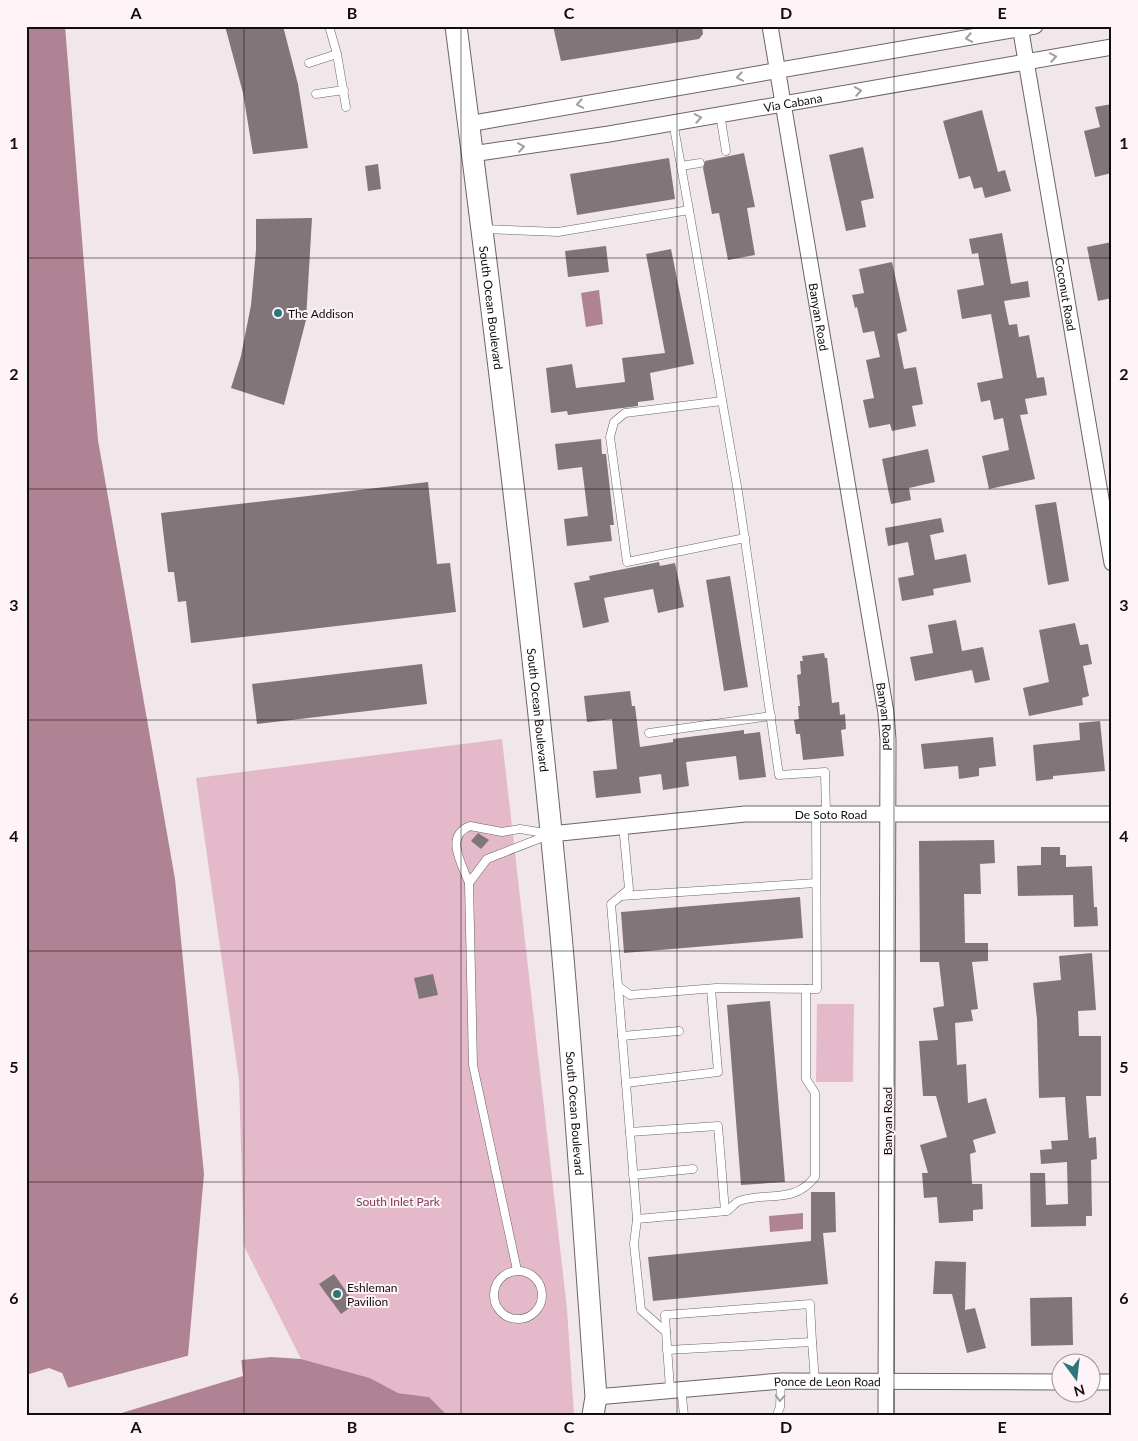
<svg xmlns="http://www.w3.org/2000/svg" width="1138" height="1441" viewBox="0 0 1138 1441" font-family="Lato,sans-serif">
  <rect width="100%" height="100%" fill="#f1e6ea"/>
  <g fill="#e4baca">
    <polygon points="502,739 567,1309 574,1415 447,1415 429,1397 398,1393 370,1378 301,1359 244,1246 239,1080 196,778"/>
    <polygon points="817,1004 854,1004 853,1082 816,1082"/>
  </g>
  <g fill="#af8393">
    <polygon points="26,26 65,26 98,440 175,879 204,1174 188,1356 68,1388 62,1373 26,1383"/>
    <polygon points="599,290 603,324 586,327 581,293"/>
    <polygon points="803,1213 803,1229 770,1232 769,1216"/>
    <polygon points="271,1357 301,1359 370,1378 398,1393 429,1397 447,1415 67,1415 215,1373 242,1360"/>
  </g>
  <g fill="#f1e6ea">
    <polygon points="191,1355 189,1358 68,1391 60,1376 26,1385 26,1375 49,1368 62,1373 68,1388"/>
    <polygon points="241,1357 243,1376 115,1415 64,1415 66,1412 214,1370"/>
  </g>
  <g fill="#807679">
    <polygon points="225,26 283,26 298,84 308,148 253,154 243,93"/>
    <polygon points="553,26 702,26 703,34 699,39 561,61"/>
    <polygon points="1112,104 1112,173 1095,177 1084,131 1100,127 1095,107"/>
    <polygon points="982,110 998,172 1005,170 1011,191 985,198 982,187 974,189 970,176 959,179 943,121"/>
    <polygon points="863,147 874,198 861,201 866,227 846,231 829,155"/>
    <polygon points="744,153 755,207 747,208 755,255 728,260 719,213 712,214 703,168 705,161"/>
    <polygon points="669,158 675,199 577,215 570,174"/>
    <polygon points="378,164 381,189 368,191 365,166"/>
    <polygon points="312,218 306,320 284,405 231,388 241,356 251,305 256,250 256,219"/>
    <polygon points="1002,233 1011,284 1028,281 1030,297 1004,301 1009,325 1017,324 1019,337 1029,335 1037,378 1044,377 1047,395 1025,399 1028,414 1020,415 1035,479 989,489 982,456 1009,450 1003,418 994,420 990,400 981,402 977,383 1003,378 991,314 962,319 957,290 984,285 978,253 972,254 969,239"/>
    <polygon points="1112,242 1112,298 1098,301 1087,247"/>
    <polygon points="606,246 609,272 568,277 565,251"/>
    <polygon points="671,249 694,364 650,373 654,400 638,402 638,406 568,415 567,411 551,413 546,368 572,364 576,388 625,382 622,358 665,353 646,254"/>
    <polygon points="892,262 907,331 897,334 904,369 916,367 923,404 912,406 916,426 892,431 890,424 869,428 863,400 874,398 866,360 880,357 874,331 863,333 857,307 855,308 852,295 864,293 859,269"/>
    <polygon points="601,439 602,454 606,454 614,525 610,525 612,541 567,546 564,519 588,516 582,467 558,470 555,444"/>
    <polygon points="928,449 935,482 909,488 911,500 891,504 882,459"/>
    <polygon points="428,482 437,564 450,563 456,612 191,643 186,601 178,602 174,572 168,572 161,513"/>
    <polygon points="1056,502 1069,581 1048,585 1035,505"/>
    <polygon points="941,518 944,532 930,535 935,560 966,554 971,582 933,589 934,595 902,601 898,578 914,575 908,542 888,546 885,528"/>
    <polygon points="659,562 660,566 675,563 684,607 658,613 653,589 604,598 609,622 583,628 574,583 590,580 589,576"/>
    <polygon points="730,576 748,687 724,691 706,580"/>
    <polygon points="956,620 962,651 983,647 990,680 975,683 972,670 915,681 910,657 933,653 928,625"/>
    <polygon points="1075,623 1080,645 1088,644 1092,664 1083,666 1089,696 1082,698 1083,705 1029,716 1023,688 1049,682 1039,630"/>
    <polygon points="824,653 825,658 827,658 832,703 839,702 840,715 845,714 846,729 841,730 844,756 803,760 800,734 796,734 794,720 799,719 798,706 800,706 797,675 801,674 800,661 803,661 802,656"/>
    <polygon points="422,664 427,704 257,724 252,684"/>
    <polygon points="630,691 632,706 635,706 640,747 673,742 673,739 744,730 744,734 760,732 766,777 739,780 736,756 686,762 689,786 663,790 661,774 639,777 641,793 596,798 593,771 617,769 612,719 587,722 584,696"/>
    <polygon points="1100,721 1105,771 1053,776 1053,779 1036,781 1033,745 1080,740 1079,723"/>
    <polygon points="993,737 996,766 979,768 979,776 959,779 958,766 924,769 921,744"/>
    <polygon points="478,833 489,840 481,849 471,841"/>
    <polygon points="994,840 995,863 980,864 981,894 964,894 965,943 988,943 988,961 972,962 978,1009 971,1010 973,1021 955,1023 957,1065 966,1064 968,1103 986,1098 996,1133 973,1140 976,1152 970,1154 972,1184 982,1184 983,1209 973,1210 973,1221 939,1223 937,1197 924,1198 922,1173 928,1173 920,1145 947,1137 936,1096 923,1096 919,1041 938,1040 933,1008 944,1006 939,962 920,962 919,841"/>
    <polygon points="1041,847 1060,847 1060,855 1066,855 1066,867 1092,866 1094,907 1097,907 1098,926 1074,927 1073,895 1018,896 1017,866 1041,865"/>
    <polygon points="800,897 803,938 624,953 621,912"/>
    <polygon points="1092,953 1096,1010 1078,1011 1079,1036 1101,1036 1101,1096 1086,1096 1089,1138 1096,1137 1097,1159 1091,1160 1092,1216 1086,1216 1086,1226 1031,1227 1030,1173 1045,1173 1046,1205 1068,1204 1067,1162 1041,1164 1040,1150 1052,1149 1051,1141 1068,1140 1065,1097 1039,1098 1037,1019 1033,983 1061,980 1059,956"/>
    <polygon points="433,974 438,995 419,999 414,978"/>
    <polygon points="770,1001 785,1182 741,1185 727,1005"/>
    <polygon points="811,1192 835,1192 836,1232 823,1233 828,1284 653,1301 648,1257 811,1241"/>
    <polygon points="935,1261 966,1262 965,1310 975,1308 986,1348 967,1353 952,1294 933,1294"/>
    <polygon points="334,1274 355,1304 341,1314 319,1284"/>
    <polygon points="1072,1297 1073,1345 1031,1346 1030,1298"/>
  </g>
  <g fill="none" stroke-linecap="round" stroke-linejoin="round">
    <defs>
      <g id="lane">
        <polyline points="329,26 337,54 346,107"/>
        <polyline points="309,63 337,54"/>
        <polyline points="316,94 344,90"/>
        <polyline points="720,114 726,151"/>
        <polyline points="673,122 681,166 700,163"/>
        <polyline points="689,210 738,492 779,775 825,772 826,813"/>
        <polyline points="483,229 558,232 689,210 681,166"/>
        <polyline points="722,401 625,413 614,422 610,437 627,562 745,538"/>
        <polyline points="649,733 771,716"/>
        <polyline points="623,825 629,889 611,904 618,986 630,995 716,988 817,989 816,813"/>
        <path d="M470,826L502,832L520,829L551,834L487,859L469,883C462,864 444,836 470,826Z"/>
        <polyline points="469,883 473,1065 517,1270"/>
        <polyline points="621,896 816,883"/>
        <path d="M618,986L637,1219L727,1211C731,1208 735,1203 739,1201C767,1191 793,1205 815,1177V1093L806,1079V989"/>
        <polyline points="622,1036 679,1031"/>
        <polyline points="626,1083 718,1072 711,989"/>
        <polyline points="630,1132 718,1126 725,1211"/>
        <polyline points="633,1175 693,1169"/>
        <polyline points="637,1219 634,1244 641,1310 666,1332 670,1389"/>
        <circle cx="518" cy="1295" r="24"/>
        <polyline points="666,1332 665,1315 810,1304 812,1342 667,1350"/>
        <polyline points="812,1342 815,1381"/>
        <polyline points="681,1388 684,1415"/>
        <polyline points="777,1415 780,1407 781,1381"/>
      </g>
      <g id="street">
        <path id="s1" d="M770,26L886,713L888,740L886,1415"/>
        <path id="s2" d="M1020,26L1112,563"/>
        <polyline points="468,124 1035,26"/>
        <path id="s3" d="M472,154L609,134L1112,47"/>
        <path id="s4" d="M551,834L745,814H1112"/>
        <polyline points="1090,1382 1112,1382"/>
        <path id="s5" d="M596,1397L781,1381L1060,1382"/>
      </g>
      <g id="secondary">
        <path id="s6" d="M456,26C494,321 531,617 559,913C574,1074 584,1236 596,1397L593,1415"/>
      </g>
    </defs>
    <use href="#lane" stroke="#6d6467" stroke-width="9"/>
    <use href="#street" stroke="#6d6467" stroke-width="17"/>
    <use href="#secondary" stroke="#6d6467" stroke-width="23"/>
    <use href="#lane" stroke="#fff" stroke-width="8"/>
    <use href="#street" stroke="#fff" stroke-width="15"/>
    <use href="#secondary" stroke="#fff" stroke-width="21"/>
  </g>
  <defs><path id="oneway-chevron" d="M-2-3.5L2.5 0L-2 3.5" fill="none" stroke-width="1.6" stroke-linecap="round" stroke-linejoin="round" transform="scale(1.25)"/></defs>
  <g stroke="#a09e9f">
    <use href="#oneway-chevron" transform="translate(969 38) rotate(170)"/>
    <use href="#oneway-chevron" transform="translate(1053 57) rotate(-10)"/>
    <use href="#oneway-chevron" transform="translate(740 77) rotate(170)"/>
    <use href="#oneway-chevron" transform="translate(858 91) rotate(-10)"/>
    <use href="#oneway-chevron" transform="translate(580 104) rotate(170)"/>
    <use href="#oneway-chevron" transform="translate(698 118) rotate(-10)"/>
    <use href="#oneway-chevron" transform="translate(521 147) rotate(-8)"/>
    <use href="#oneway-chevron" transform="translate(780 1398) rotate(94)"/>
  </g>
  <path fill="none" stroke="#110d0f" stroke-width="1" stroke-opacity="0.55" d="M244,26V1415M461,26V1415M677,26V1415M894,26V1415M26,258H1112M26,489H1112M26,720H1112M26,951H1112M26,1182H1112"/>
  <g fill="#2d777b" stroke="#fef3f7" stroke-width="2">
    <circle cx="278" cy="313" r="5"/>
    <circle cx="337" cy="1294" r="5"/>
  </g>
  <g text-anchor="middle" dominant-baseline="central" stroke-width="4" stroke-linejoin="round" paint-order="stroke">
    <g font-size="12" fill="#110d0f" stroke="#fef3f7">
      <text stroke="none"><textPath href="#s3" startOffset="325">Via Cabana</textPath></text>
      <text stroke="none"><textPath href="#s2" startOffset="272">Coconut Road</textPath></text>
      <text stroke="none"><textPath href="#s6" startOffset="284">South Ocean Boulevard</textPath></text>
      <text stroke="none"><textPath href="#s1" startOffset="295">Banyan Road</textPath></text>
      <text stroke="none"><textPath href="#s6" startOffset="689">South Ocean Boulevard</textPath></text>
      <text stroke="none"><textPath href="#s1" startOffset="700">Banyan Road</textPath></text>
      <text stroke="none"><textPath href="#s4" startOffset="281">De Soto Road</textPath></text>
      <text stroke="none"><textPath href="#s6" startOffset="1094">South Ocean Boulevard</textPath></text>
      <text transform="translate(887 1121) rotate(-90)">Banyan Road</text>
      <text stroke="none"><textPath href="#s5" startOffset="232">Ponce de Leon Road</textPath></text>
    </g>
    <g font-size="12" fill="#110d0f" stroke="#fef3f7" text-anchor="start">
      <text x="288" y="313">The Addison</text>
      <text x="347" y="1287">Eshleman<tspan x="347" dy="14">Pavilion</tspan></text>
    </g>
    <g font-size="12" fill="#773c55" stroke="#fef3f7">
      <text x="398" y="1201">South Inlet Park</text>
    </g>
  </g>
  <rect width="1138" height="1441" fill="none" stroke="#fef3f7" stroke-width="55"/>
  <g transform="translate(1076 1378) rotate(165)"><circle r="24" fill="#fef3f7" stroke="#9f979a"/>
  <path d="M0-4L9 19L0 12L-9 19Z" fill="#2d777b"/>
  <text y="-8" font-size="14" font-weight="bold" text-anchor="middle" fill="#110d0f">N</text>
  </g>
  <rect x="28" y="28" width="1082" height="1386" fill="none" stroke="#110d0f" stroke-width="2"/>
  <g font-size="16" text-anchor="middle" font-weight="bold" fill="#110d0f">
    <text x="136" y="19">A</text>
    <text x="352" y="19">B</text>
    <text x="569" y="19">C</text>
    <text x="786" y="19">D</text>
    <text x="1002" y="19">E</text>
    <text x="14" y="149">1</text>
    <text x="1124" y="149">1</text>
    <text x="14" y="380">2</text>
    <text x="1124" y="380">2</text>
    <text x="14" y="611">3</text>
    <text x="1124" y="611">3</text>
    <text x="14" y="842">4</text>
    <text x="1124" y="842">4</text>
    <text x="14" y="1073">5</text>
    <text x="1124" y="1073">5</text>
    <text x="14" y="1304">6</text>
    <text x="1124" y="1304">6</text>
    <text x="136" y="1433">A</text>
    <text x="352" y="1433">B</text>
    <text x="569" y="1433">C</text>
    <text x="786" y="1433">D</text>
    <text x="1002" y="1433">E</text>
  </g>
</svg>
